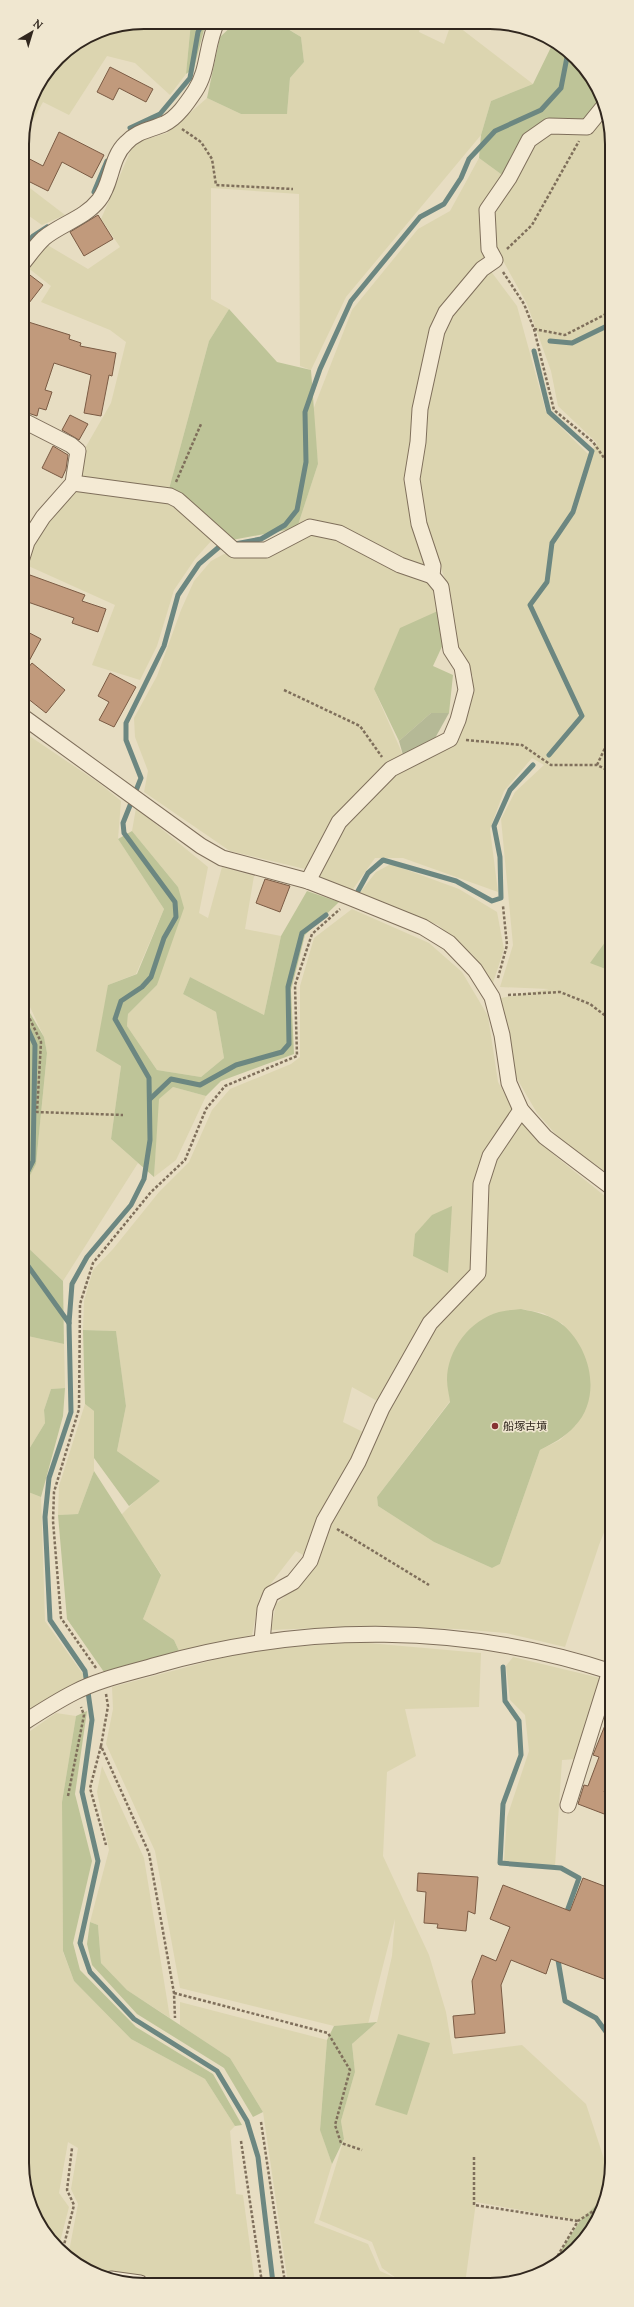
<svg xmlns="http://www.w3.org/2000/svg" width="634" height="2307" viewBox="0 0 634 2307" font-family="Lora,'Noto Sans JP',serif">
  <rect width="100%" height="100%" fill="#e7ddc2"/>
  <g fill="#dcd5b0" fill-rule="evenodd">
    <polygon points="144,22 191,22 186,74 170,95 135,63 107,56 69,115 43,102 22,140 31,97 58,58 98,31"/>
    <polygon points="279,23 421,24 419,32 444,44 451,24 455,24 533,84 491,101 481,135 346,297 311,370 300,366 299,194 211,188 211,299 229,309 209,341 169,489 79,477 84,450 111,403 126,342 110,330 41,302 51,286 27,267 44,243 88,269 120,247 101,219 134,143 167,133 207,98 241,114 287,113 290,78 304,62 301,37"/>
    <polygon points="607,113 611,128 611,1176 558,1137 537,1113 516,1077 501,998 549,989 500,987 513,945 501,819 515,792 544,765 532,758 504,791 490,829 498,892 403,858 375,858 351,892 315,874 342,826 393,773 454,742 473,676 455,650 445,579 423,521 416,478 427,393 445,324 490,270 517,306 546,412 589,455 597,443 558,406 551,371 527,304 496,248 492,214 532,143 547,133"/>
    <polygon points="479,158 505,177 483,210 484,258 439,314 408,475 428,565 405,562 325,522 297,528 318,464 313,410 352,310 418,229 450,211"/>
    <polygon points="22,182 65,215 42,225 22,211"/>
    <polygon points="75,489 174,502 212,540 195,559 174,590 157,646 140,680 92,665 115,605 24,564 49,518"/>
    <polygon points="309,532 338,537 436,585 440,610 374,689 403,755 330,821 305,869 230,851 144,792 148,771 135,737 134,718 157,676 181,610 194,581 211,561 224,554 265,554"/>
    <polygon points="22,731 99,783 121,801 118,839 164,909 136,974 108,985 121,1066 111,1139 138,1163 63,1281 23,1243 23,1189 36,1164 47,1053 44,1037 23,992"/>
    <polygon points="136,808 208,867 199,913 208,918 222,867 254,876 245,929 281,936 264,1015 190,977 183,994 216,1012 224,1058 201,1077 157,1070 127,1026 128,1014 157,985 178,887 132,831"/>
    <polygon points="391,864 459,889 497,912 504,949 493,983 473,955 438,925 359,894 376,872"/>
    <polygon points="352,909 429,943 462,972 488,1016 498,1082 514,1111 480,1162 473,1273 379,1402 352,1387 343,1422 363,1432 349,1471 319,1522 303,1555 296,1551 259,1599 252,1635 179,1651 174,1640 143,1619 161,1574 121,1515 145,1491 160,1481 117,1451 126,1406 116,1331 83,1330 84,1301 93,1270 113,1249 159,1192 189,1162 212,1110 230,1089 291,1064 300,1057 300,986 314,938"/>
    <polygon points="173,1087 206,1096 176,1160 154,1177 158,1099"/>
    <path d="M520,1119L554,1155L611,1201V1515L599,1545L565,1647L506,1633L458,1629L363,1626L271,1630L276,1604L308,1576L329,1520L379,1425L426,1343L447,1312L483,1277L488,1172ZM521,1309L543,1313L563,1324L587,1405L576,1425L560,1440L540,1450L500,1564L492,1568L434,1542L378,1506L377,1497L450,1401L447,1379Z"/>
    <polygon points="23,1335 64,1344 65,1388 51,1389 44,1410 45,1423 23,1459"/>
    <polygon points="85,1404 94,1411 94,1471 78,1514 58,1515 59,1486"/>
    <polygon points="23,1490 41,1497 45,1621 85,1677 23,1716"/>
    <polygon points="357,1642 481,1653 479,1707 405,1709 416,1756 387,1772 383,1856 429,1955 446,2012 453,2054 522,2045 586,2104 610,2177 606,2195 580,2221 476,2202 465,2284 288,2283 263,2112 230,2058 180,2025 180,2002 327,2040 320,2129 332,2164 314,2223 368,2244 380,2271 396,2278 382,2268 372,2242 319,2220 344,2139 341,2121 355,2072 352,2044 377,2022 392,1956 395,1919 368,2024 334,2026 180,1988 155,1851 106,1744 113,1709 112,1687 251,1650"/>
    <polygon points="513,1657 600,1678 576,1759 562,1760 555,1866 504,1861 507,1817 529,1751 525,1715 510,1700 506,1666"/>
    <polygon points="56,1713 76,1716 62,1802 63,1952 74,1981 131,2039 205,2079 235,2126 230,2131 236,2194 243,2195 255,2283 205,2283 83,2269 68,2257 78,2204 71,2189 78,2148 68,2142 59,2193 69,2207 58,2250 35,2217 23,2179 23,1736"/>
    <polygon points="102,1766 144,1858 170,2018 127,1990 101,1963 98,1925 90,1922 109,1850 97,1792"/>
  </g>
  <g fill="#bec498">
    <polygon points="191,22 206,22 194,68 186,74"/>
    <polygon points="235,23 278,23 301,37 304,62 290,78 287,114 241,114 207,98 220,37"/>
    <path d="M554,41L578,60L575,66C588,76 597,84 602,100L588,121H547L505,177L479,158L481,135L491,101L533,84Z"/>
    <polygon points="229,309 277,362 311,370 318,464 297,528 232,540 169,489 209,341"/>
    <polygon points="440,610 445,640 433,666 453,675 449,713 431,713 399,741 374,689 400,628"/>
    <polygon points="132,831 178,887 184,908 157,985 128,1014 127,1026 157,1070 201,1077 224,1058 216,1012 183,994 190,977 264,1015 281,936 307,891 339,902 305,935 291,990 294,1054 221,1081 206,1096 173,1087 159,1099 154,1177 111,1139 121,1066 96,1051 108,985 137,974 164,909 118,839"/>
    <polygon points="611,934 611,971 590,963"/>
    <polygon points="23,1001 44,1037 47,1053 36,1164 23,1189"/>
    <polygon points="452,1206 448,1273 413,1256 415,1234 432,1215"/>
    <polygon points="23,1243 63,1281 64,1344 23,1335"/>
    <path d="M521,1309C536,1312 551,1315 563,1325C591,1349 602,1397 575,1426C564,1438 553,1443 540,1450L500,1564L492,1568L434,1542L378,1506L377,1497L450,1402C449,1394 447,1387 447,1380C447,1350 470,1320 499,1312C506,1310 514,1310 521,1309Z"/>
    <polygon points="83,1330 116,1331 126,1406 117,1451 160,1481 129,1506 94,1458 94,1411 85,1404"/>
    <polygon points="65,1388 63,1416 41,1497 23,1490 23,1459 45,1423 44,1410 51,1389"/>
    <polygon points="94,1471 161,1575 143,1619 174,1640 179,1651 104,1672 67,1619 58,1515 78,1514"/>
    <polygon points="87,1711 75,1794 92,1861 73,1943 80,1970 136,2027 213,2074 242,2125 235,2126 205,2079 131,2039 74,1981 63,1951 62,1802 76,1716"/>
    <polygon points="90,1922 98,1925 101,1963 127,1990 230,2058 263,2112 253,2117 224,2068 137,2014 92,1965 87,1944"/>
    <polygon points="377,2022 352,2044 355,2072 341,2121 344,2139 332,2164 320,2130 327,2040 334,2026"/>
    <polygon points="398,2034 430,2043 407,2115 375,2105"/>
    <path d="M606,2195C600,2222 575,2258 548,2270L580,2221Z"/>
  </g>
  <polygon fill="#b5b996" points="431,713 449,713 434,740 403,755 399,741"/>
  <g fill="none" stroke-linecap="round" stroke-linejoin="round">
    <g stroke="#6c8781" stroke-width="5">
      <polyline points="130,128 160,114 190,78 198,32 203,22"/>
      <polyline points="94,192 107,161"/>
      <polyline points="22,250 33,236 47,227"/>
      <polyline points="550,341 572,343 611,324"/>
      <polyline points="534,351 549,412 592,451 573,512 552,543 547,582 530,605 582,716 549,755"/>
      <polyline points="235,544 261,539 285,525 297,510 306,462 305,412 320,369 351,301 420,217 444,204 461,178 469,159 495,131 541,110 561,88 568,52"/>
      <polyline points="225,546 219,547 199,564 178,595 164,646 126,723 126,740 141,778 123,823 124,833 175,902 176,917 164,938 151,977 142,987 121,1001 115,1019 149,1078 150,1140 144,1179 131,1205 87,1257 72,1284 69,1323 71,1412 49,1478 45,1517 50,1620 85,1671 92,1720 82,1792 98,1861 80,1943 90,1972 134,2019 217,2071 247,2121 258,2157 273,2283"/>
      <polyline points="358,891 368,873 383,860 456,881 492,901 501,898 500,857 494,826 510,790 533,765"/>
      <polyline points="23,1018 35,1045 33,1161 23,1181"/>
      <polyline points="150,1099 171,1079 200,1085 236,1065 282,1052 289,1044 288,987 302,933 326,915"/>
      <polyline points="23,1259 69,1323"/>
      <polyline points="503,1667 505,1701 519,1721 521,1755 503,1804 500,1863 561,1868 579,1878 566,1914"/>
      <polyline points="558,1960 565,2001 596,2018 612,2040"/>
    </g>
  </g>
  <g fill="#c19a7c" stroke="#7b5b44">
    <polygon points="110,67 153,89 146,102 119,88 113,100 97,92"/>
    <polygon points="59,132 104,155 92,178 62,162 48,191 22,178 22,155 43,166"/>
    <polygon points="98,215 113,239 84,256 70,232"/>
    <polygon points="26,272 43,285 22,312 22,273"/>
    <polygon points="22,320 70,335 69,339 81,343 80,346 116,353 112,376 109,375 101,416 84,413 91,375 54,363 45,390 52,392 46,410 39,408 37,416 22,411"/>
    <polygon points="70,415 88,424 79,440 62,430"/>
    <polygon points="53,446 68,455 66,469 62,478 42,468"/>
    <polygon points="30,575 85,595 82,601 106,609 98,632 72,623 74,618 22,600"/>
    <polygon points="22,629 41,639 22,674"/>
    <polygon points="32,663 65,690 46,713 22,694 22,675"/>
    <polygon points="110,673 136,687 114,727 99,720 109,702 98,696"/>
    <polygon points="265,879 290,886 280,912 256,903"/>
    <polygon points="612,1708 612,1772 604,1792 612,1795 612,1817 578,1804 584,1785 588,1786 599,1757 593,1755"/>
    <polygon points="418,1873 478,1877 475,1914 468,1911 466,1931 437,1928 438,1924 424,1923 426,1892 417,1891"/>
    <polygon points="583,1878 612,1889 612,1982 551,1959 546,1974 511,1960 501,1985 505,2033 455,2038 453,2016 475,2014 472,1981 482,1955 496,1961 510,1927 490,1919 503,1885 570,1911"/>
  </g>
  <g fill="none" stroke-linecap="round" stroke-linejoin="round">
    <defs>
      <g id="minor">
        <path d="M22,264C29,256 36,245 44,238C61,224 85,218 99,200C112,184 110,158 126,143C137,131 150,130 164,124C177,118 187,103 195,91C209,70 206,44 217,22"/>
        <polyline points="22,420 71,445 78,451 73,483 43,517 27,542 22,558"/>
        <polyline points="73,483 170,496 178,500 234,550 266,550 310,527 339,533 400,565 432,576"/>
        <polyline points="22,716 201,846 222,858 308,881 349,897 423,927 449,943 475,970 492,997 502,1035 509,1083 521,1110 545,1137 611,1187"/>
        <polyline points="308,881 339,822 391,769 450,739 458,720 466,690 462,667 451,650 441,587 432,576 433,566 419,524 412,479 418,442 420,409 437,331 446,312 482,269 495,260 489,249 487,210 509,178 529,140 549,126 587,127 604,106"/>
        <polyline points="262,1641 265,1609 271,1594 293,1582 310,1561 324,1521 358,1462 382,1408 430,1323 478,1273 481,1184 490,1156 521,1110"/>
        <path d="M23,1723C40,1712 57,1701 75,1692C100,1679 130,1673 157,1665C305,1623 464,1623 612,1672"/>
        <polyline points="568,1805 610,1671"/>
        <polyline points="111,2279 140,2283"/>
      </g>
    </defs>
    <use href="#minor" stroke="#7f6f5b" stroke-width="17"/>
    <g stroke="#7f6f5b" stroke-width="2.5" stroke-dasharray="3 2" stroke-linecap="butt">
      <polyline points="182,129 201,142 212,159 216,185 293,189"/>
      <polyline points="507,249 532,225 579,141"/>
      <polyline points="503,272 524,304 534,329 554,410 593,442 611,468"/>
      <polyline points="534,329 565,335 608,313 611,314"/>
      <polyline points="176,482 201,424"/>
      <polyline points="284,690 360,726 382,757"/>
      <polyline points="466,740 522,745 551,765 597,765 611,772"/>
      <polyline points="597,765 611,735"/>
      <polyline points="498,978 507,945 503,906"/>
      <polyline points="508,995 560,992 590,1004 611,1020"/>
      <polyline points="23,1005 41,1042 37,1112 123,1115"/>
      <polyline points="337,1529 429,1585"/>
      <polyline points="610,1540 611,1541"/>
      <polyline points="96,1668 61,1618 53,1521 54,1492 79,1409 80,1304 93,1263 151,1192 185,1160 206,1109 225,1086 297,1056 295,985 312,934 340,909"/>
      <polyline points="106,1694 108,1706 101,1746 149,1853 174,1993 175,2018"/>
      <polyline points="101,1746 90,1788 106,1845"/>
      <polyline points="68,1796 84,1715 81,1707"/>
      <polyline points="174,1993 328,2033 350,2070 335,2125 341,2143 362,2150"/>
      <polyline points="261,2122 285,2283"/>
      <polyline points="241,2141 262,2283"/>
      <polyline points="474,2157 474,2205 578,2221"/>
      <polyline points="62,2253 74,2205 67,2190 72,2148"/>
      <polyline points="550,2269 578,2221 604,2204"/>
    </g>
    <use href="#minor" stroke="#f4ead4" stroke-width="15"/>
  </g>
  <circle fill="#863333" stroke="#f0e7d0" stroke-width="1.5" cx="495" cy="1426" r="4"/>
  <g text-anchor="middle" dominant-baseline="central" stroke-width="3" stroke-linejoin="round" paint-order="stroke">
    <g font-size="11" fill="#31271e" stroke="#f0e7d0" text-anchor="start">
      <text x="503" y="1426">船塚古墳</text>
    </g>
  </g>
  <path d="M0 0H634V2307H0ZM144 29H490A115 115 0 0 1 605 144V2163A115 115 0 0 1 490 2278H144A115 115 0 0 1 29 2163V144A115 115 0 0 1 144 29Z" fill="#f0e7d0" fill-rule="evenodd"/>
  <path fill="none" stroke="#31271e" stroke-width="2" d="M144 29H490A115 115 0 0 1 605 144V2163A115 115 0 0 1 490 2278H144A115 115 0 0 1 29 2163V144A115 115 0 0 1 144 29Z"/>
  <g transform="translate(32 32) rotate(38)" stroke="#f0e7d0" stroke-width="3" paint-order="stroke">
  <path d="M0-3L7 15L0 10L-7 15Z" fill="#31271e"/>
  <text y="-6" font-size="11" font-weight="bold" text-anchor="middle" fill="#31271e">N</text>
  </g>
</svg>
